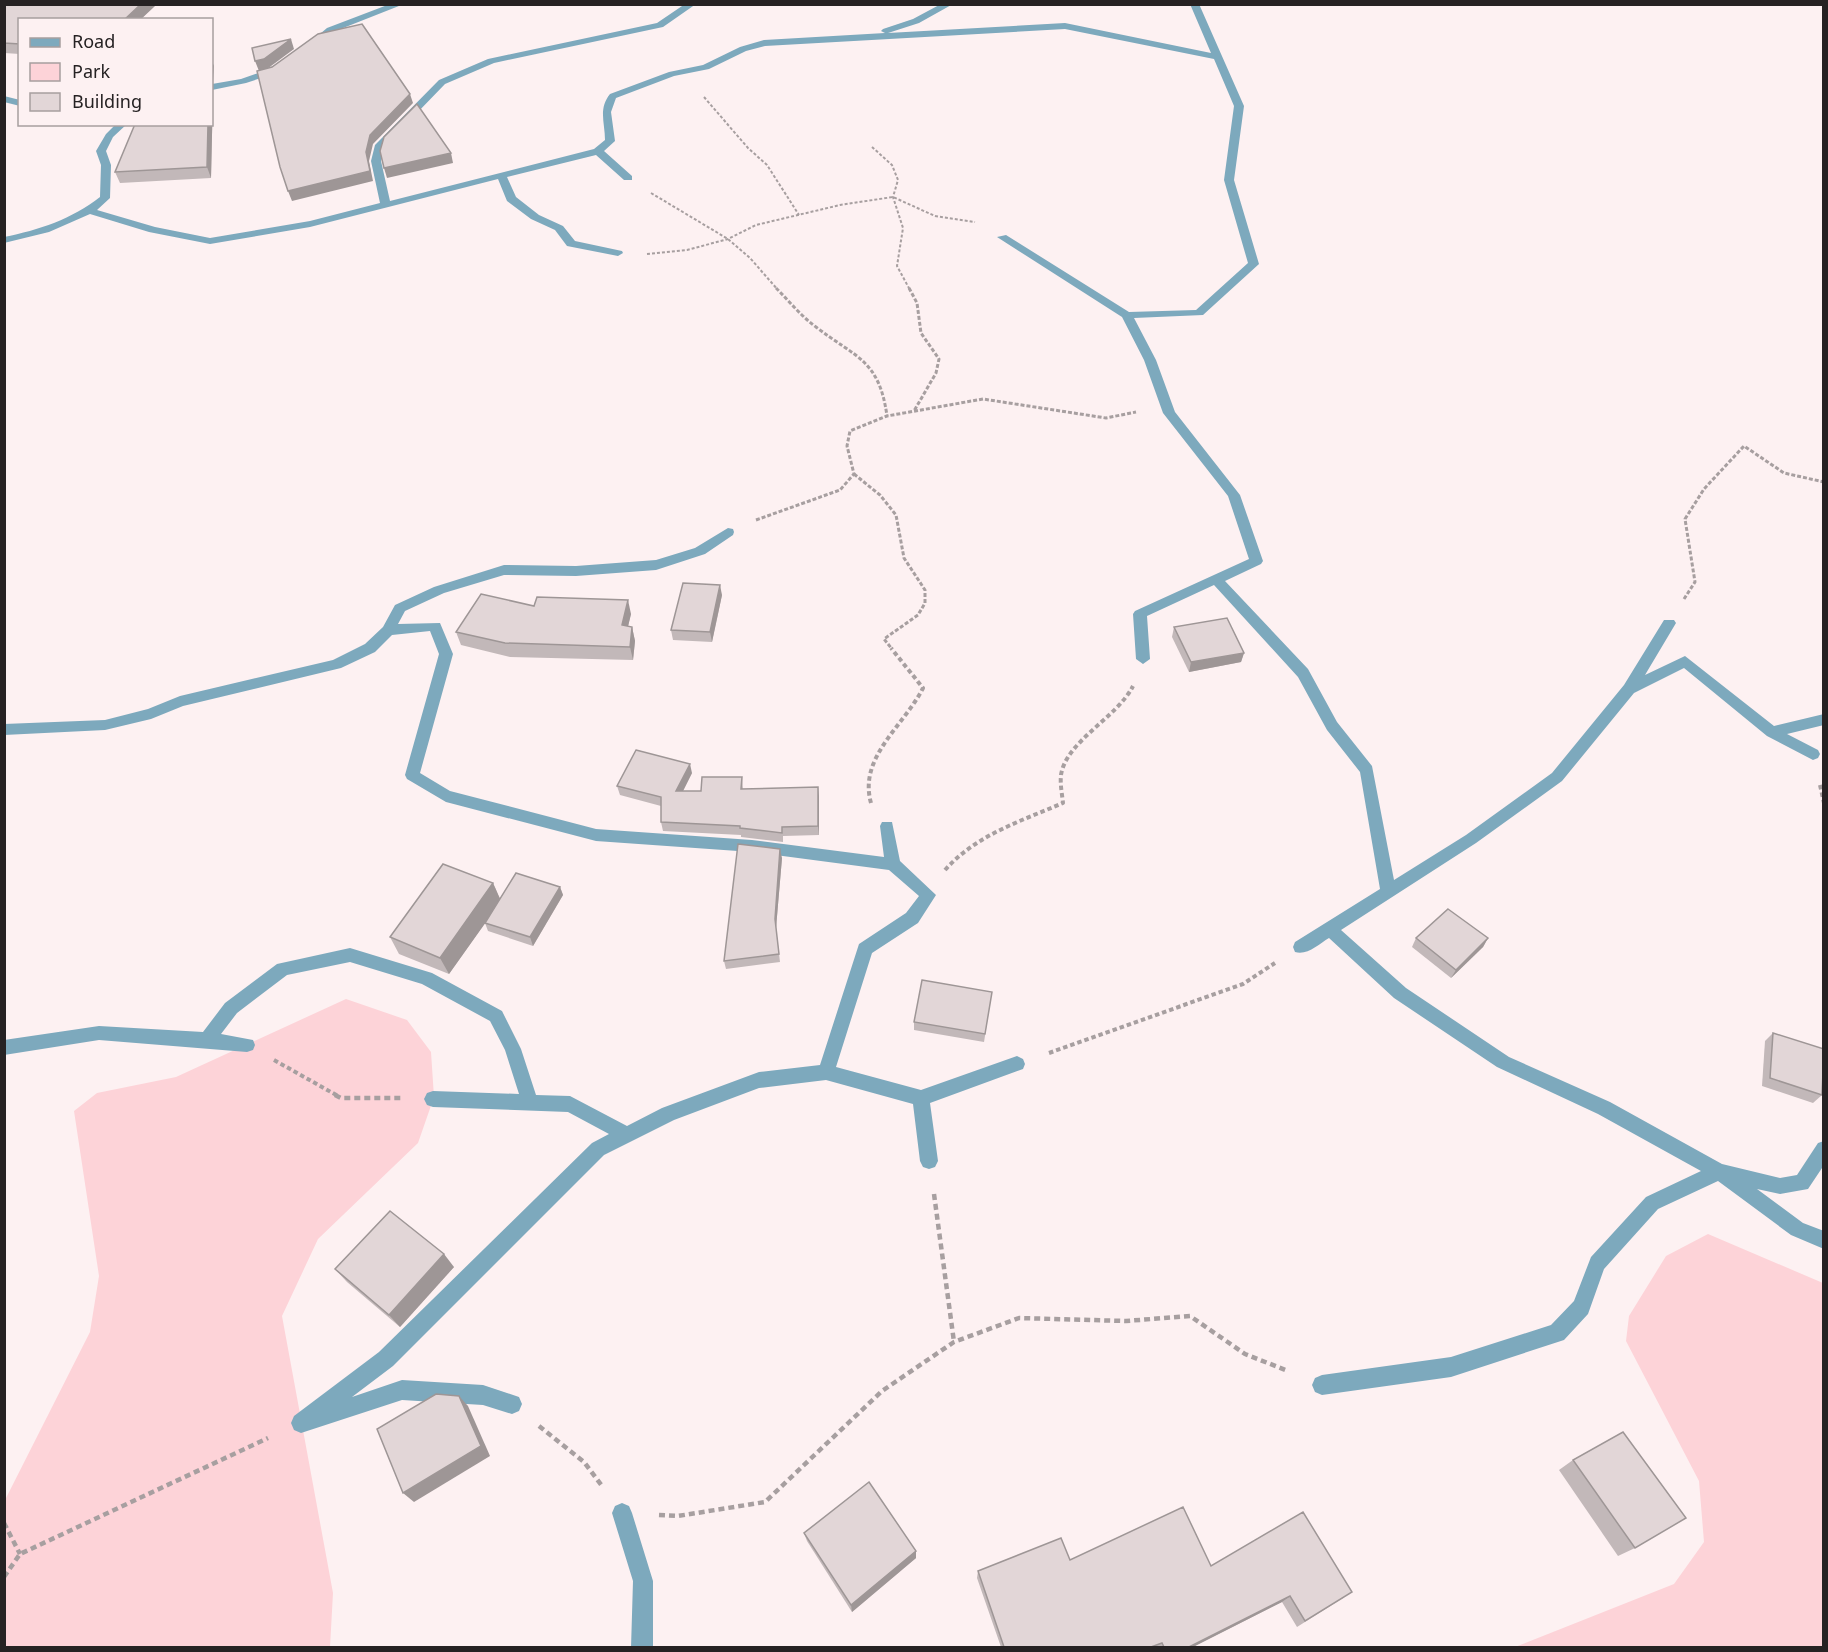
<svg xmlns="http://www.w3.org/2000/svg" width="1828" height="1652" viewBox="0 0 1828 1652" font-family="'Noto Sans',sans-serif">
  <rect width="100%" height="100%" fill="#fdf1f2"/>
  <g fill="#fdd3d8">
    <polygon points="346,999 407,1020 431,1052 434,1097 418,1143 318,1239 282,1316 333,1593 330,1647 5,1647 4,1502 90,1332 99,1276 74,1111 97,1093 176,1077"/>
    <polygon points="1708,1234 1823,1283 1823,1647 1515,1647 1674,1584 1704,1542 1699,1481 1626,1341 1629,1316 1666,1256"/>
  </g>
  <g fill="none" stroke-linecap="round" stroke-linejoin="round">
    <g stroke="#a79fa0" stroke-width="2" stroke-dasharray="3 2" stroke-linecap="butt">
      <polyline points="704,97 748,148 767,165 799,215"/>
      <polyline points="872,147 892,165 898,180 893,197 903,228 897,266 910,290"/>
      <polyline points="651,193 728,239 750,258 778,290"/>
      <polyline points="647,254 687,250 728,239 756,225 840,205 893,197 935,216 975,222"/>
    </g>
    <g stroke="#a79fa0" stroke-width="3" stroke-dasharray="4 2" stroke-linecap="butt">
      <path d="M776,288C789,301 801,316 816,327C856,358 879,359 887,416"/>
      <polyline points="909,288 917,303 921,333 939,359 936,373 914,411"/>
      <polyline points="854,474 880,495 896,515 904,558 925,590 925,603 918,615 884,639 892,649"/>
      <polyline points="756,520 840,490 854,474 847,446 850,431 887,416 983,399 1106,418 1136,412"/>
      <polyline points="1684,599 1695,582 1685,519 1704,489 1744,446 1784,473 1824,482"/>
    </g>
    <g stroke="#a79fa0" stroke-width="4" stroke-dasharray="4.5 3" stroke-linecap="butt">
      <polyline points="1820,785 1824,803"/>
      <path d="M871,803C858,757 904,726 923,688L891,648"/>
      <path d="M945,870C976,835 1021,821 1063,803C1062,794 1060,784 1061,775C1066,741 1117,718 1133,686"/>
      <polyline points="1049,1053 1243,984 1275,963"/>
      <polyline points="274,1060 338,1096"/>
    </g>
    <g stroke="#a79fa0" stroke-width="4.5" stroke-dasharray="6 4" stroke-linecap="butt">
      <polyline points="335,1095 341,1098 401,1098"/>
      <polyline points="934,1194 954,1342"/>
      <polyline points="539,1426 584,1462 602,1486"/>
      <polyline points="659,1515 678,1516 765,1502 882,1391 954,1342 1019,1318 1126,1321 1190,1316 1245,1354 1288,1371"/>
      <polyline points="4,1523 20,1554"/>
      <polyline points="4,1577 20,1554 268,1438"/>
    </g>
    <g fill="#7da9bd" fill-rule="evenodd">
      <polygon points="390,4 404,4 333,32 316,46 308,44 327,28"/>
      <path d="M685,4H696L663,27L494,63L445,84L385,146L381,161L390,201L594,149L605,140C605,123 598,109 610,94L669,72L703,65L740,47L764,40L885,33L881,31L883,29L913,19L941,4H953L919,23L888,33L1065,23L1211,53L1190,4H1199L1244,106L1234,180L1259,264L1203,315L1134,318L1156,360L1175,412L1240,495L1263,561L1261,564L1225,581L1308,669L1337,722L1372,766L1394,880L1466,835L1552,773L1624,685L1664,620H1674L1676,623L1645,675L1685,656L1774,726L1824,714V725L1787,734L1818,750L1820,754L1818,758L1813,760L1767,736L1684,668L1634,693L1562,781L1476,843L1341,930L1406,988L1509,1057L1610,1102L1722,1164L1780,1178L1797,1175L1818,1143L1824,1141V1165L1808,1189L1780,1194L1757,1189L1803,1223L1824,1231V1249L1791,1235L1718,1181L1658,1209L1604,1269L1588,1314L1564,1340L1451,1377L1322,1395L1315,1392L1312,1385L1315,1378L1322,1375L1451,1357L1551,1325L1574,1301L1591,1257L1646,1197L1701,1171L1598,1114L1497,1067L1394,998L1329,938C1319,944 1307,956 1295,952L1293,947L1295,942L1380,889L1360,772L1327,730L1298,677L1214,585L1147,616L1150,659L1143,664L1136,659L1133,614L1135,611L1249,559L1228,496L1163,413L1144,360L1122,317L997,237L1006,235L1129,312L1196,310L1248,263L1224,180L1234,106L1214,59L1065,29L765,46L746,51L709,69L674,76L616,98L611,112L615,141L604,151L632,176V180H624L596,155L507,177L516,197L539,215L563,226L575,241L622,251L623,253L618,256L567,246L555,230L531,219L507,201L498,179L310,227L210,244L149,232L90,214L49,232L4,243V237C39,230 72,219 100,197L101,165L96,151L106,134L116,124H127L113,137L106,151L111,165L110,198L97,210L155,227L210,238L310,221L380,203L371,161L375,145L439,80L488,59L657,23Z"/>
      <polygon points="276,67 281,70 279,72 246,83 212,90 212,84 241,79"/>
      <polygon points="4,96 20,100 20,106 4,102"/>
      <polygon points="728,528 733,529 734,532 733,535 705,554 656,570 576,576 504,575 444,593 405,611 398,624 440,623 453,654 420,773 450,791 596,829 752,840 884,857 880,826 882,822 892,822 900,861 936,895 918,923 872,953 836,1067 921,1090 1017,1056 1023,1059 1025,1064 1023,1069 930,1103 938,1161 935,1167 929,1169 923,1167 920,1161 913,1104 826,1080 759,1088 674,1120 604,1155 393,1366 352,1397 402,1380 483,1385 519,1397 522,1404 519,1411 512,1414 483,1405 402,1400 301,1433 294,1430 291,1423 294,1416 379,1352 592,1143 609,1134 568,1112 433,1107 427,1105 424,1099 427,1093 433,1091 519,1094 505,1050 490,1021 422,984 350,962 287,975 237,1013 221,1034 253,1040 255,1045 253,1050 247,1052 99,1040 4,1055 4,1040 99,1026 203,1032 225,1003 277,964 350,948 432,973 502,1011 521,1049 536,1095 570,1096 627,1126 662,1108 759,1072 820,1065 859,944 906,913 919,896 889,870 752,852 596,841 446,802 407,779 405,775 439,654 430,631 392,635 375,652 341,668 183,706 151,719 105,730 4,735 4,724 105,720 148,709 180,696 333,660 365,644 383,627 395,605 434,587 504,565 576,566 656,560 695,548"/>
      <polygon points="622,1503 629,1506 632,1513 653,1581 653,1648 631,1648 633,1581 612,1513 615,1506"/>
    </g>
  </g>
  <g fill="#c2b8b9">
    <polygon points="4,4 157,4 140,20 20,20 20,54 4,53"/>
    <polygon points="212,88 213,92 211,178 120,183 115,172 212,124"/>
    <polygon points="722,595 712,642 673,640 671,630"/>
    <polygon points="534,606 631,614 628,626 632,627 635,641 633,660 510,657 461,645 456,632"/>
    <polygon points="1174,627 1244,653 1241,662 1189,672 1172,637"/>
    <polygon points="692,773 683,791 701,791 742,777 743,789 819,796 819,835 783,836 783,842 741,837 741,835 663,831 661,822 661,806 620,795 617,786"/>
    <polygon points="782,858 776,928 780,962 726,969 724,961"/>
    <polygon points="493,883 500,899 560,887 563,895 533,946 488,931 485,923 449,974 399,954 390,937"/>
    <polygon points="1416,938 1488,938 1483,947 1451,978 1412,947"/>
    <polygon points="992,992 984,1042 914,1030 914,1022"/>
    <polygon points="1773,1033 1822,1095 1813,1103 1762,1086 1765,1041"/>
    <polygon points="454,1267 400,1327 347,1282 335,1269"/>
    <polygon points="1573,1460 1635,1548 1618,1556 1559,1470"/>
    <polygon points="804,1533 916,1551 916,1558 852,1612 807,1541"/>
    <polygon points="1070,1560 1211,1566 1343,1598 1297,1627 1282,1602 1193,1647 1001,1647 977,1578 978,1571"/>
  </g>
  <g fill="#9e9696">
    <polygon points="141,4 157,4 140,20 124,20"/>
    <polygon points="291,39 294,49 267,69 259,71 255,61"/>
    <polygon points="212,61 214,66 213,81 212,83"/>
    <polygon points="212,88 213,92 211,178 207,167 208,124 212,124"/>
    <polygon points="410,94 413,103 373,144 369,161 373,181 292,201 288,191 366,152 370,135"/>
    <polygon points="451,153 453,163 387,178 384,168"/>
    <polygon points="720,585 722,595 712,642 710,632"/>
    <polygon points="628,600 631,614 625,639 622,625"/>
    <polygon points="632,627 635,641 633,660 630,647"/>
    <polygon points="1244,653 1241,662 1189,672 1191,662"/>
    <polygon points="690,764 692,773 678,801 676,791"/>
    <polygon points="818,787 819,796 819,835 818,826"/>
    <polygon points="780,849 782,858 776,928 780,962 775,919"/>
    <polygon points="493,883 501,901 449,974 440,958"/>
    <polygon points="560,887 563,895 533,946 530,937"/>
    <polygon points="1488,938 1483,947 1451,978 1456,970"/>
    <polygon points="444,1254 454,1267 400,1327 389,1315"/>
    <polygon points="459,1396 468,1406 490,1456 414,1502 403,1493"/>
    <polygon points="916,1551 916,1558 852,1612 851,1605"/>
    <polygon points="1290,1596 1282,1602 1193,1647 1189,1647"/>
  </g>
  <g fill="#e2d6d7" stroke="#9e9696" stroke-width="1.5">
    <polygon points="4,4 141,4 124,20 20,20 20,44 4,43"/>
    <polygon points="362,24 410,94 370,135 366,152 370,171 288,191 280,167 257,71 272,67 318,34"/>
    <polygon points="291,39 264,59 255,61 252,48"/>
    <polygon points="417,104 451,153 384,168 380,151 384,137"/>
    <polygon points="135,124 208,124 207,167 115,172"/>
    <polygon points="683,583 720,585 710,632 671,630"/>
    <polygon points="481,594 534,606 537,597 628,600 622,625 632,627 630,647 505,643 456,632"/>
    <polygon points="1227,618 1244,653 1191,662 1174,627"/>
    <polygon points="636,750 690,764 676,791 701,791 702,777 742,777 741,789 818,787 818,826 782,827 782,833 740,828 740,826 661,822 661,797 617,786"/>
    <polygon points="738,844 780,849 775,919 779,954 724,961"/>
    <polygon points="443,864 493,883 440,958 390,937"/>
    <polygon points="516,873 560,887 530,937 485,923"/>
    <polygon points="1448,909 1488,938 1456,970 1416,938"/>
    <polygon points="922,980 992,992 985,1034 914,1022"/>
    <polygon points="1773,1033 1824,1049 1822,1095 1770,1078"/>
    <polygon points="390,1211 444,1254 389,1315 335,1269"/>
    <polygon points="436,1394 459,1396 481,1446 403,1493 377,1429"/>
    <polygon points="1623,1432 1686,1518 1635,1548 1573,1460"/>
    <polygon points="869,1482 916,1551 851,1605 804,1533"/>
    <polygon points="1183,1507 1211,1566 1303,1512 1352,1592 1305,1621 1290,1596 1189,1647 1164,1647 1162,1643 1151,1647 1004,1647 978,1571 1061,1538 1070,1560"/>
  </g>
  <rect width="1828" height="1652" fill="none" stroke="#262223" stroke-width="12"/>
  <rect x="18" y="18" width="195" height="108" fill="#fdf1f2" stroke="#a79e9f" stroke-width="1.5"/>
  <rect x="30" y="38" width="30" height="9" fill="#7da9bd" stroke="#a79e9f" stroke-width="1.5"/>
  <text x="72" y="48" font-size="18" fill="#262223">Road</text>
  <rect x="30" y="63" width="30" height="18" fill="#fdd3d8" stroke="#a79e9f" stroke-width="1.5"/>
  <text x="72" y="78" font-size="18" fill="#262223">Park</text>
  <rect x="30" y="93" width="30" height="18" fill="#e2d6d7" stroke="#a79e9f" stroke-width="1.5"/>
  <text x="72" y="108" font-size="18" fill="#262223">Building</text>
</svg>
